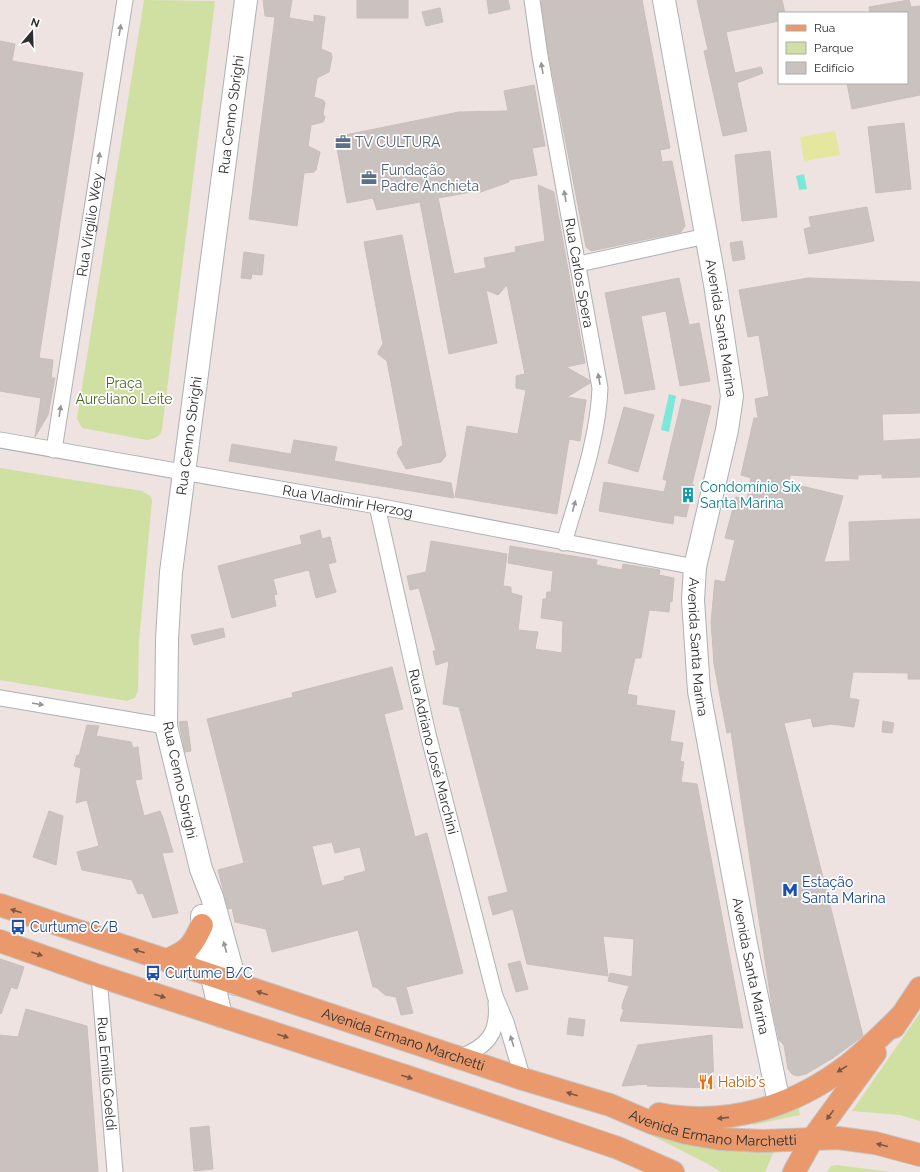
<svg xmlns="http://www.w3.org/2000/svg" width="920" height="1172" viewBox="0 0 920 1172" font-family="Raleway,sans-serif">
  <rect width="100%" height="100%" fill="#eee3e1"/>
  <g fill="#d0e0a2">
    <path d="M144,0L215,1L162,430C159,437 155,439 147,440L82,428L77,419Z"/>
    <polygon points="0,468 142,491 150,496 152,500 139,642 138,691 135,698 127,701 0,680"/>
    <polygon points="920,1013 920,1121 900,1115 852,1111"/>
    <polygon points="798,1104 800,1115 753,1125 752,1118"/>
    <polygon points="635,1127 775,1149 765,1172 721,1172 706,1163"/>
    <polygon points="837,1165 890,1172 827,1172 831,1166"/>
  </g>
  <polygon fill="#e5e79e" points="835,131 840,155 804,161 800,137"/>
  <g fill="#7ce8d9">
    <polygon points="804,174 807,189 799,190 796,176"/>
    <polygon points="669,394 676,396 669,432 661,430"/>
  </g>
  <g fill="#cac2bf" stroke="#cabebb" fill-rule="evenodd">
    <polygon points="263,0 292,0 289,18 314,22 314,15 325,17 321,49 331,53 332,57 329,72 317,78 314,97 323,100 325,103 323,114 325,117 323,122 311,125 308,146 320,152 316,170 314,172 304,173 297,226 249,219 275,17 265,16"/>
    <rect x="357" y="0" width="51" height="18"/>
    <polygon points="487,0 508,0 510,9 489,14"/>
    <polygon points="547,0 642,0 670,148 660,150 662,162 672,161 685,226 681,232 591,251 586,247 548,50 541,1"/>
    <polygon points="697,0 782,0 785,13 779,13 779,21 726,32 735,73 761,67 763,73 737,83 747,131 723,136 704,51 708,50"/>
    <polygon points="909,0 911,7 920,6 920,95 852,109 847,83 907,83 907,13 870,13 869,7"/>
    <polygon points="440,8 443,22 426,26 422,12"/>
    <polygon points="0,41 15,44 12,61 83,73 39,358 53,360 51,378 55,378 48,415 35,437 41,398 0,391"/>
    <polygon points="534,85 545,146 532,148 537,175 509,180 509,182 478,193 477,191 438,198 454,274 486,268 484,258 516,252 515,247 545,241 538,185 554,192 585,363 566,367 589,380 590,383 567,397 586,400 580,441 569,439 557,514 455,497 467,426 518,434 526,390 516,388 516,376 525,374 507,285 498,295 486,290 497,343 449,354 420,202 377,210 373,198 347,203 335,137 459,112 508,111 504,91"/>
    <polygon points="904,123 911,189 876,193 868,127"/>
    <polygon points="770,151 777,217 742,221 735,155"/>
    <polygon points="867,207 874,241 809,254 804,229 811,227 809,217"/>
    <polygon points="402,235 446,456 441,462 406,469 397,453 399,448 403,445 387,361 378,354 378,352 383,344 364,242"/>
    <polygon points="742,241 745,259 733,261 730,243"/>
    <polygon points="244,252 264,255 262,275 252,274 251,279 241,278"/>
    <polygon points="679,278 689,325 699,323 710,381 680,386 666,311 641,316 655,389 625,394 605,293"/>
    <polygon points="808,278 920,282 920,413 882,414 883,441 920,439 920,477 882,478 882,474 858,475 858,479 790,475 789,483 843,496 824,562 850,561 849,522 920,519 920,679 908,679 908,673 853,672 849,698 859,700 854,727 831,724 813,727 811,718 784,723 863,1036 833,1058 806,1074 797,1076 792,1074 788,1069 784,1045 779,1040 772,1007 731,732 727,733 714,664 711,622 715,580 725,582 735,540 725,538 736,497 747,500 751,478 741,475 754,418 758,418 755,399 769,396 759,335 748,337 739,290"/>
    <polygon points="682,399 711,406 692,484 694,485 686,517 674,515 673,524 599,511 604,482 664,492 667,481 663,479"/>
    <polygon points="624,407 654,415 638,472 608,463"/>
    <polygon points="294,440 337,447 334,461 451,483 454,498 229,461 232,444 291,454"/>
    <polygon points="320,530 322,539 330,537 336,562 328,564 336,592 316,598 309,570 273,579 277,594 274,595 276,606 232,618 218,566 302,544 300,536"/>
    <polygon points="431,541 507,554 503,586 511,587 511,593 522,596 518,630 538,632 535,649 562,653 563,621 541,618 543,599 546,599 547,592 551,592 553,571 508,563 510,546 597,560 596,565 622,570 623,564 660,570 659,575 674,578 672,602 670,601 669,612 649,610 641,658 635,658 627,694 637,696 636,705 675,711 670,741 683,743 680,761 684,762 681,782 697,784 743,1028 620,1021 624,1009 622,1009 622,1005 629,986 608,981 610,973 632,977 634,939 603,936 608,976 527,964 513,909 493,915 488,897 508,892 459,707 443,704 449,661 436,665 433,651 436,651 419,588 410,590 407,576 426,572"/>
    <polygon points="223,628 225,637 194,645 191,635"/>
    <path d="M392,667L403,709L384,714L415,837L427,833L463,973L406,987L413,1013L401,1015L396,997L385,995L376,987H373L358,930L272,952L266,929L235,922L232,908L228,909L218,870L244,863L207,719L293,697L292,693ZM332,842L335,853L360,847L366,871L344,877L345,880L322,886L312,846Z"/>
    <polygon points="187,721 191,751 185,752 179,722"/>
    <polygon points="883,721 894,723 892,733 882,732"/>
    <polygon points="87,725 99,726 96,736 131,742 133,748 138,747 142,779 135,780 144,816 160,811 163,818 173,852 162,853 178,913 153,918 143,893 138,894 132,880 82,870 77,852 99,846 87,800 76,803 81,768 74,766 77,755 79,756"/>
    <polygon points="49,811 63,816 56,865 33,857"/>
    <polygon points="0,959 24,967 17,989 11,987 1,1014 0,1013"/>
    <polygon points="520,961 528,989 516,992 508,964"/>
    <polygon points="26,1009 87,1026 98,1172 0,1172 0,1035 18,1037"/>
    <polygon points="569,1018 585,1020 583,1036 567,1034"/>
    <polygon points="712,1035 714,1088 647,1086 648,1084 622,1086 638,1045"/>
    <polygon points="209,1126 213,1169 194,1171 190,1128"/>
  </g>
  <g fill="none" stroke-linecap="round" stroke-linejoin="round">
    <defs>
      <g id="street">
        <path id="s1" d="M532,0L540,56L600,388C598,441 578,493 564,543"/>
        <polyline points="579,264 706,236"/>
        <path id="s2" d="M0,440L377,506L695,567"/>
        <path id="s3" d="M54,450L125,0"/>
        <path id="s4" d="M377,506L428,734L495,996L506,1022L523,1079"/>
        <polyline points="0,698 166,726"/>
        <path id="s5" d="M99,976L115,1172"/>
        <path d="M460,1057C487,1047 499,1033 496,1003"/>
      </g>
      <g id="secondary">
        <path id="s6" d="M664,0L715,284L732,396L727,430L695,567L693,600L699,691L746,944L779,1103"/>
        <polyline points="202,916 204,942 221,1016"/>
        <path id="s7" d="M236,984L212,897L201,869L166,726L167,639L171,572L246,0"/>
      </g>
      <g id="primary">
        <path id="s8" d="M0,905L523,1079L610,1105L652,1123L686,1133L720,1139L763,1141L838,1138L875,1143L920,1155"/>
        <polyline points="0,941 99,976 405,1076 618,1148 673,1172"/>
        <path d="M167,960C188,951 192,947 202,925"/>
        <polyline points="894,1027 920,988"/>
        <path d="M659,1114C728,1127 793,1107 848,1065C867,1050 885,1032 902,1015"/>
        <polyline points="794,1172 813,1138 875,1053"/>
      </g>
    </defs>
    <use href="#street" stroke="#abb1b5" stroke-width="17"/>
    <use href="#secondary" stroke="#abb1b5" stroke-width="24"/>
    <use href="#primary" stroke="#c4c4c4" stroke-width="24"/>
    <use href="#street" stroke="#fff" stroke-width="15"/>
    <use href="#secondary" stroke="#fff" stroke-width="22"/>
    <use href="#primary" stroke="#e9996b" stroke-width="22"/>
  </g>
  <defs><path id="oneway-solid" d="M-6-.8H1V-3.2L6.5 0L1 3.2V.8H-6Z"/></defs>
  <g fill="#969696">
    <use href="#oneway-solid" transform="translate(120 30) rotate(-81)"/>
    <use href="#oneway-solid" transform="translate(542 68) rotate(-100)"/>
    <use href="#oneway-solid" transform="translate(99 158) rotate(-81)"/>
    <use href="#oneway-solid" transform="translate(565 196) rotate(-100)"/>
    <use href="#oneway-solid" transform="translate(599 379) rotate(-100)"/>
    <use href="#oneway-solid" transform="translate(60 411) rotate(-81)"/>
    <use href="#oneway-solid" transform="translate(574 506) rotate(-75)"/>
    <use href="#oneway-solid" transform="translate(38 704) rotate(10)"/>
    <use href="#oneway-solid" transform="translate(225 947) rotate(-105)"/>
    <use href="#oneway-solid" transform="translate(512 1041) rotate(-107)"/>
  </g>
  <g fill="#795946">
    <use href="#oneway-solid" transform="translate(16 911) rotate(-162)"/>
    <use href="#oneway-solid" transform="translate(139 951) rotate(-162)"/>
    <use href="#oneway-solid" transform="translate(37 954) rotate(19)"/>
    <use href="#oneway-solid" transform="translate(262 993) rotate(-162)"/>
    <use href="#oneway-solid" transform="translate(160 996) rotate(18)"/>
    <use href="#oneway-solid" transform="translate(283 1036) rotate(18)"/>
    <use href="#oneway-solid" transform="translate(842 1069) rotate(148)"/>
    <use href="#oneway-solid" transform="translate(407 1077) rotate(18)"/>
    <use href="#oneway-solid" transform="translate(572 1094) rotate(-163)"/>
    <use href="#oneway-solid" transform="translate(830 1115) rotate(126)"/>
    <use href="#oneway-solid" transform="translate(723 1118) rotate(174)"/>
    <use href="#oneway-solid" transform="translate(882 1145) rotate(-166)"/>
  </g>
  <defs>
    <symbol id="office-bare" viewBox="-9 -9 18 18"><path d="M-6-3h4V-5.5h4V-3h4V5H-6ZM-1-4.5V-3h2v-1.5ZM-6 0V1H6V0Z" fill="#5c6f8a" stroke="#fff" stroke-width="2.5" paint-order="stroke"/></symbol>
    <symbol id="building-bare" viewBox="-9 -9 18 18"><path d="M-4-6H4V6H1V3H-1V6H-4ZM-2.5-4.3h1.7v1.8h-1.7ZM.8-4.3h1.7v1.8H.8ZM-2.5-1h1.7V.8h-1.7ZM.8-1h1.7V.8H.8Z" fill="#0f9aa8" stroke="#fff" stroke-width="2.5" paint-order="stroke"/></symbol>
    <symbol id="metro-bare" viewBox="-9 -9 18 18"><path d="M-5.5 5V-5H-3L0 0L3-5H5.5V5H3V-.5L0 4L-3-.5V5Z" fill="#1a4fb4" stroke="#fff" stroke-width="2.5" paint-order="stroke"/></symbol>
    <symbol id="bus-bare" viewBox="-9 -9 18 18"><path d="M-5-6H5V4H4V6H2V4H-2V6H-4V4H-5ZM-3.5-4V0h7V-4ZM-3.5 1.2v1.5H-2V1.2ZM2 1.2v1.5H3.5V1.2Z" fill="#1a4fb4" stroke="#fff" stroke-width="2.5" paint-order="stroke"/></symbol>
    <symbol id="restaurant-bare" viewBox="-9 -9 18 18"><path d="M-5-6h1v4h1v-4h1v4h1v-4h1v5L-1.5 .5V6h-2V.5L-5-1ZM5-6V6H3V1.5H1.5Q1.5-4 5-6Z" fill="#e8710a" stroke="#fff" stroke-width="2.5" paint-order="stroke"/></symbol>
  </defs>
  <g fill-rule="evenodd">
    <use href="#office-bare" x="332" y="131" width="22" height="22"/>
    <use href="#office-bare" x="358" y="167" width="22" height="22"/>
    <use href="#building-bare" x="677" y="484" width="22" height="22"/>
    <use href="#metro-bare" x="779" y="879" width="22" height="22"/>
    <use href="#bus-bare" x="7" y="916" width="22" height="22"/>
    <use href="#bus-bare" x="142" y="962" width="22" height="22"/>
    <use href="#restaurant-bare" x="695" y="1071" width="22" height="22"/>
  </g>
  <g text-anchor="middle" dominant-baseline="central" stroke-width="3.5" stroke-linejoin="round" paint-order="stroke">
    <g font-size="14" fill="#2e2e2e" stroke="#fff">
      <text stroke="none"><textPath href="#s7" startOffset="883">Rua Cenno Sbrighi</textPath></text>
      <text stroke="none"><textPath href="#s3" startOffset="228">Rua Virgílio Wey</textPath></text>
      <text stroke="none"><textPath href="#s1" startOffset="277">Rua Carlos Spera</textPath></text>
      <text stroke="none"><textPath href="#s6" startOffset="333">Avenida Santa Marina</textPath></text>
      <text stroke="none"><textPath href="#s7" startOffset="559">Rua Cenno Sbrighi</textPath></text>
      <text stroke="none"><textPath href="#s2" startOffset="353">Rua Vladimir Herzog</textPath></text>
      <text stroke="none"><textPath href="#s6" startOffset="657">Avenida Santa Marina</textPath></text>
      <text stroke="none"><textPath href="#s4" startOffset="252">Rua Adriano José Marchini</textPath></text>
      <text transform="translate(180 780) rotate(78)">Rua Cenno Sbrighi</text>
      <text stroke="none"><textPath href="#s6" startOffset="981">Avenida Santa Marina</textPath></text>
      <text stroke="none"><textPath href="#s8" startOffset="425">Avenida Ermano Marchetti</textPath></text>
      <text stroke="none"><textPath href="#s5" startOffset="98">Rua Emílio Goeldi</textPath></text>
      <text stroke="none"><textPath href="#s8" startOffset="749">Avenida Ermano Marchetti</textPath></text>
    </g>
    <g font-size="14" fill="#4e5e75" stroke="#fff" text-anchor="start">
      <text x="355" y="142">TV CULTURA</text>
      <text x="381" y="170">Fundação<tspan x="381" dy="16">Padre Anchieta</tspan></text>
    </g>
    <g font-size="14" fill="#4c6820" stroke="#fff">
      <text x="124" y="383">Praça<tspan x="124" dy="16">Aureliano Leite</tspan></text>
    </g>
    <g font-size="14" fill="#0d838f" stroke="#fff" text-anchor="start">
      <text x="700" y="487">Condomínio Six<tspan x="700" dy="16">Santa Marina</tspan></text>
    </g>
    <g font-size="14" fill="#164399" stroke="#fff" text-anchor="start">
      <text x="802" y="882">Estação<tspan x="802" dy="16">Santa Marina</tspan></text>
      <text x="30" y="927">Curtume C/B</text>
      <text x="165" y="973">Curtume B/C</text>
    </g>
    <g font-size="14" fill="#c56008" stroke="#fff" text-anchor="start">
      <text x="718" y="1082">Habib's</text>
    </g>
  </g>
  <rect x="778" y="12" width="130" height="72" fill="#ffffff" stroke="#ababab"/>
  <rect x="786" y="25" width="20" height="6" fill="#e9996b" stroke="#ababab"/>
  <text x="814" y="32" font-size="12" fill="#2e2e2e">Rua</text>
  <rect x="786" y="42" width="20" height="12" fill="#d0e0a2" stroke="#ababab"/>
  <text x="814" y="52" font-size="12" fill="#2e2e2e">Parque</text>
  <rect x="786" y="62" width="20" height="12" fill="#cac2bf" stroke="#ababab"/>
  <text x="814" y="72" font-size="12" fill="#2e2e2e">Edifício</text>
  <g transform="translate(32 32) rotate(19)" stroke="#ffffff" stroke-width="3" paint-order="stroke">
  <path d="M0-3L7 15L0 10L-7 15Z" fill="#2e2e2e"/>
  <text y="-6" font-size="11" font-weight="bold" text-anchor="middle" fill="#2e2e2e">N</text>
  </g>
</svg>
